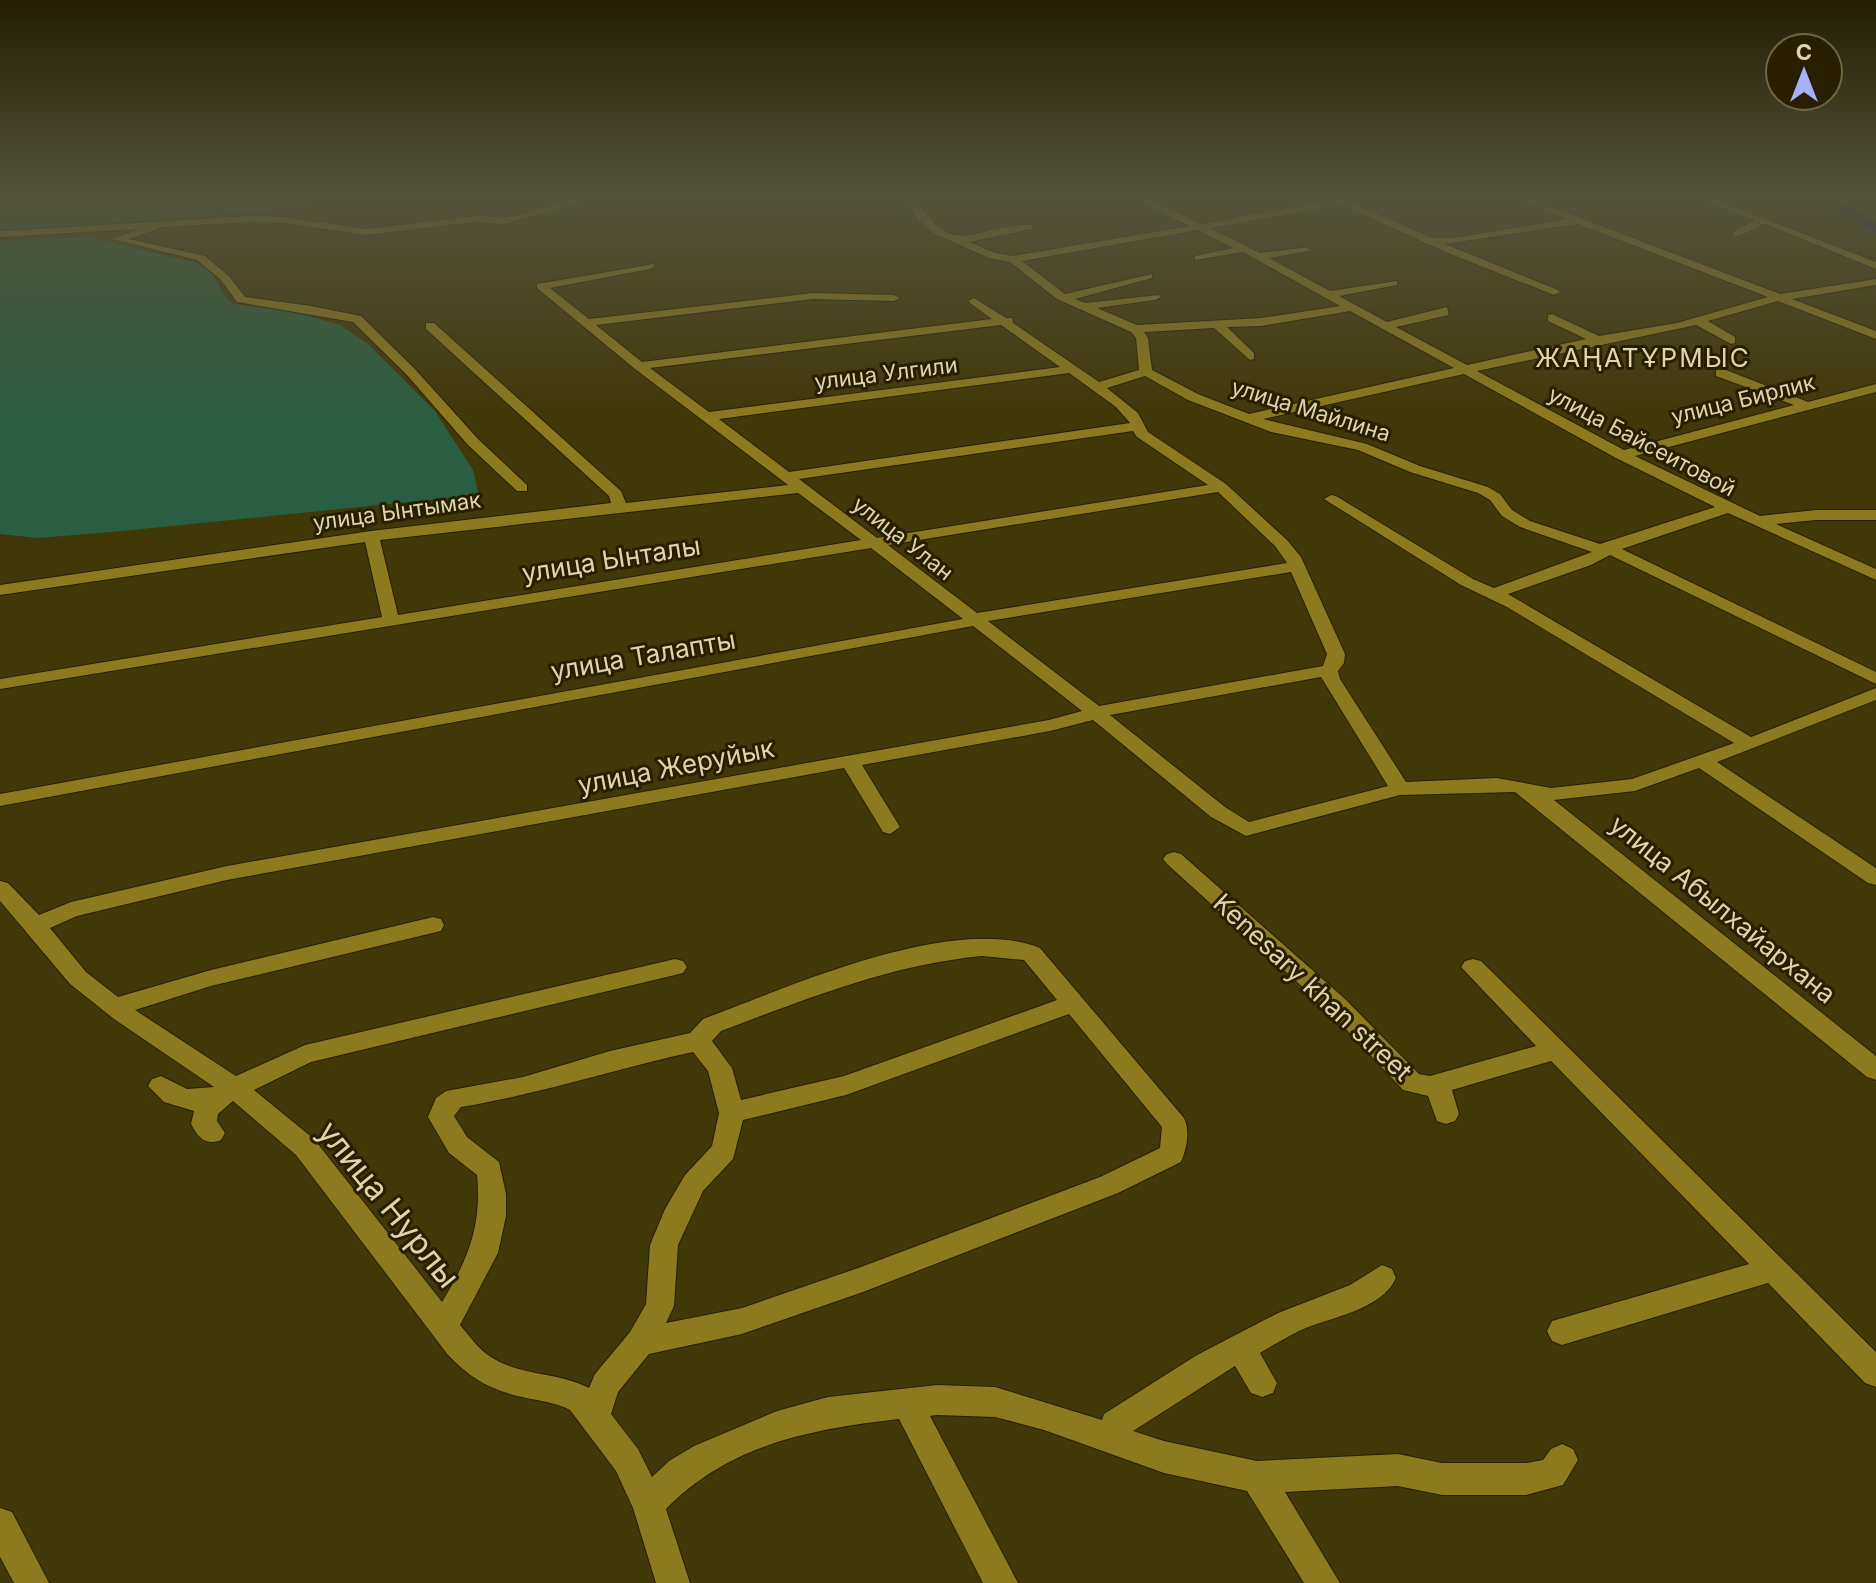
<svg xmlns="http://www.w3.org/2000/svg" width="1876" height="1583" viewBox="0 0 1876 1583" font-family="Inter,sans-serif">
  <rect width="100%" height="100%" fill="#413807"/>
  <g fill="#2a5e42">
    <polygon points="10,198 443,198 240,212 209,217 0,230 0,205"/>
    <polygon points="89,237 196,263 211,272 224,295 233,304 290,311 340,325 368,344 435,411 473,470 479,495 112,532 38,538 0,534 0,241"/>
  </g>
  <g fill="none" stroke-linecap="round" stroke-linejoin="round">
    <polygon fill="#1e1a62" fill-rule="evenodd" points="1817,198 1834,198 1876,223 1876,234"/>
    <defs>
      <g id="minor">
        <polygon points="580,198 596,198 504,224 475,222 366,235 284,223 250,222 163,227 129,239 205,256 229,276 245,297 311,306 361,316 414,368 478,439 527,485 527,491 517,491 468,445 406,374 353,322 237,302 221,280 197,260 112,239 140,229 0,237 0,231 250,216 284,217 366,229 475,216 508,217"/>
        <path d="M906,198H916C953,264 978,222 1032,225V229L969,242L996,253L1013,256L1189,226L1135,198H1147L1200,224L1342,198L1432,238H1453L1567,219L1515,198H1528L1780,294L1876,279V285L1792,299L1876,331V339L1778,301L1708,321L1735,337V343L1731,344L1696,325L1477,371L1624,450L1794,405L1716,376V370H1726L1808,402L1876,384V392L1635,456L1760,516L1816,510H1876V520H1816L1776,524L1876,569V580L1728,513L1622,549L1876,672V684L1610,555L1591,565L1508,594L1751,737L1876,688V700L1717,762L1876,868V885L1868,883L1699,768L1635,791L1554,800L1876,1056V1080L1867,1077L1515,792L1400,795L1246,836L1211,817L1093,720L1050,731L862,765L900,827L890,834L883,832L844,768L227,880L77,916L50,928L86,972L118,997L211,970L433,917L441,919L444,925L441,931L211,986L135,1010L236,1076L305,1045L675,959L683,961L687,967L683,973L675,975L311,1062L254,1090L314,1139L442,1302C468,1260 482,1225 477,1175L449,1153L428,1117L436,1098L446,1091L523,1077L610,1051L690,1033L703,1019C789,987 952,913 1040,948L1184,1118C1190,1130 1187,1149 1181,1162L1118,1193L863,1292L742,1334L649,1354L618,1392L611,1414L638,1449L652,1477L669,1461L694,1446L777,1411L828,1397L937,1385L995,1387L1102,1420L1104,1414L1197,1355L1278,1313L1350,1285L1382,1265L1392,1269L1396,1278C1381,1311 1329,1317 1299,1331C1285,1338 1272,1346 1260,1353L1277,1383L1273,1393L1262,1397L1251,1393L1235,1366L1133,1431L1164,1441L1257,1461L1398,1454L1442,1463H1526L1543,1460L1551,1449L1562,1444L1573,1449L1578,1460L1563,1485L1526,1495H1442L1398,1486L1285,1492L1340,1583H1304L1247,1491L1164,1473L1044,1430L995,1417L937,1415L930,1416L1018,1583H983L899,1419C811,1429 730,1444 666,1509L690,1583H656L633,1508L616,1471L570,1410C555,1402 539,1401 522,1397C490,1390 470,1378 448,1355L296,1155L233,1101L218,1114L217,1121L225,1133L221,1140C206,1146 198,1138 191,1124L194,1111L164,1102L148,1086L152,1079L161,1076L187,1089L214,1087L114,1019L70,984L0,901V881L8,883L39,915L71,902L227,866L1049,720L1082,711L973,626L0,806V794L963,619L871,548L0,689V679L382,617L365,542L0,595V585L371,531L611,503L609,496L426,329V323H434L621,491L626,503L788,485L635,369L537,288V284L654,264L655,266L650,269L550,288L589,319L813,293L894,295L900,298L894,301L813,299L596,325L642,362L992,319L970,303L968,301L974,298L1006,318H1012L1013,323L1099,382L1139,370L1136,338L1131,332L1057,299L1010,262L989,258L935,234L918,220ZM1342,205L1448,253L1554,295L1560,292L1558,290L1445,244L1578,224L1768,297L1677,323L1599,336L1552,314L1548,315V321L1586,339L1467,365L1396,327L1449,315L1447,307L1387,322L1339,296L1397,285V281L1330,291L1269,258L1309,251V247L1260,253L1210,228ZM1198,230L1233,248L1195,256V260L1243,252L1340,306L1261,318L1137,325L1097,308L1155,300L1161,297L1159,295L1085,303L1075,299L1152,278V274L1065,294L1022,261ZM1350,311L1454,368L1249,414L1198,394L1152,370L1148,338L1144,332L1214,328L1250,360L1254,359V353L1227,327L1261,326ZM1001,325L1060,367L709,412L650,368ZM1069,373L1116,407L1130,423L789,472L719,419ZM1464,374L1616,458L1715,507L1600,544L1530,521L1512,510L1500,494L1488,487L1420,466L1367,444L1263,419ZM1145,376L1188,400L1271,432L1358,450L1410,472L1478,493L1490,500L1502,516L1520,527L1592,552L1494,588L1473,579L1336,496L1331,495L1324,499L1461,585L1507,607L1734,743L1632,779L1551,788L1497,778L1406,782L1340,679L1338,671L1344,663L1345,654L1301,557L1287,540L1226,484L1148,432L1138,413L1107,388ZM1133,431L1137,437L1208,485L877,538L799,479ZM1218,492L1275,546L1287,563L977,613L888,545ZM798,493L861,540L398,615L380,540ZM1291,572L1327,654L1323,666L1099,706L988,621ZM1321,677L1388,786L1249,822L1225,807L1110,715ZM982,956L1024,960L1057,1000L844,1076L741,1100L732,1068L712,1041L721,1031C807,999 889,965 982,956ZM1069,1014L1162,1127L1160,1148L1100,1177L861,1267L742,1308L666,1323L674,1306L678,1245L703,1191L733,1159L743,1120L846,1095ZM693,1052L708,1071L719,1113L712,1146L685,1175L665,1209L650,1245L646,1304L630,1332L595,1374L589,1388C559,1372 520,1376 491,1357C479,1350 469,1335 460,1325L498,1253L506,1216V1194L499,1162L467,1137L454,1116L461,1107C540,1094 615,1069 693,1052Z"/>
        <path d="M1697,198H1711L1876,262V269L1765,224C1755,227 1743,237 1733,236V232L1755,220Z"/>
        <polygon points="1174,852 1181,854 1344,998 1419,1074 1430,1076 1536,1046 1461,967 1465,961 1473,959 1481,961 1876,1352 1876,1387 1865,1383 1768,1283 1562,1345 1552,1341 1547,1331 1552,1321 1749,1264 1551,1061 1452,1090 1459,1114 1455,1121 1446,1124 1437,1121 1428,1096 1403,1090 1328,1010 1167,864 1163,859 1167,854"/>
        <polygon points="0,1508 12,1512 49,1583 14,1583 0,1557"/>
      </g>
    </defs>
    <use href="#minor" stroke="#251f04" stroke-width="2"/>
    <use href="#minor" fill="#8c7a1e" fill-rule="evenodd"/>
  </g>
  <linearGradient id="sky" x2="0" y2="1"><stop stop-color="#241f04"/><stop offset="0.47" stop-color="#54533c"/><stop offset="1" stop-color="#54533c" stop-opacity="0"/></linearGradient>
  <rect width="1876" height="419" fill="url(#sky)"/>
  <g text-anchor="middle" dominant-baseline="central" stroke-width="6" stroke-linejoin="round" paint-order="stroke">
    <g font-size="22" fill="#ded5ad" stroke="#271f00">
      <text transform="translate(886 373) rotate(-7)">улица Улгили</text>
      <text transform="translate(1743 399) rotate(-14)">улица Бирлик</text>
      <text transform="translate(1311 410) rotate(17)">улица Майлина</text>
      <text transform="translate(1642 441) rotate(28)">улица Байсеитовой</text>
      <text transform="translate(397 511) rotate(-8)">улица Ынтымак</text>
      <text transform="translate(903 538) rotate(38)">улица Улан</text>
    </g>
    <g font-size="26" letter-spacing="2" fill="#ded5ad" stroke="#271f00">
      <text x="1643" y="357">ЖАҢАТҰРМЫС</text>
    </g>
    <g font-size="26" fill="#ded5ad" stroke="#271f00">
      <text transform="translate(611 559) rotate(-9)">улица Ынталы</text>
      <text transform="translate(643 655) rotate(-10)">улица Талапты</text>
      <text transform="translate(676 766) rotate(-11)">улица Жеруйык</text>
      <text transform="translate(1723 909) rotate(39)">улица Абылхайархана</text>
      <text transform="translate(1313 987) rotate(43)">Kenesary khan street</text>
    </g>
    <g font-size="32" fill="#ded5ad" stroke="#271f00">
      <text transform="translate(389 1204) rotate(51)">улица Нурлы</text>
    </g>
  </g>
  <g transform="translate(1804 72)"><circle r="38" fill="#271f00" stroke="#706845" stroke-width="2"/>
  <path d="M0-6L14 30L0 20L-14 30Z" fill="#a6b1fc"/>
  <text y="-12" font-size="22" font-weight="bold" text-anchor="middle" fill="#ded5ad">С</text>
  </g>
</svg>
